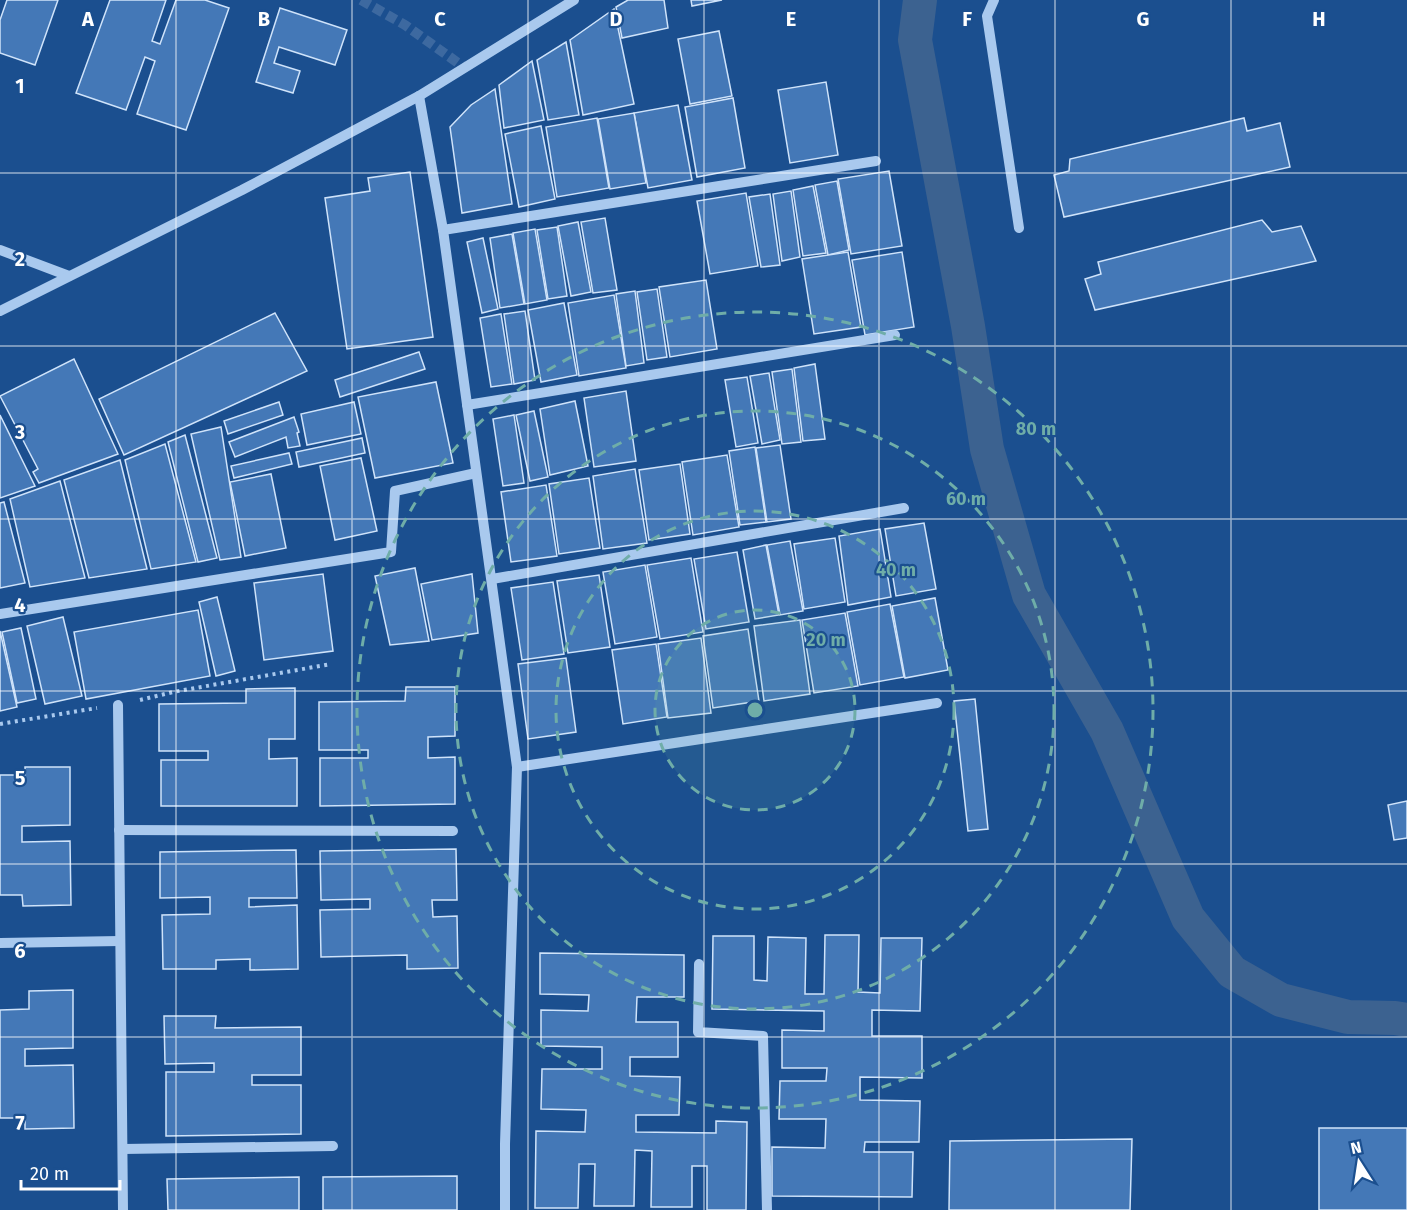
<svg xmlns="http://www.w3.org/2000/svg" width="1407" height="1210" viewBox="0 0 1407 1210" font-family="'Fira Sans',sans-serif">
  <rect width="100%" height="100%" fill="#1b4f8f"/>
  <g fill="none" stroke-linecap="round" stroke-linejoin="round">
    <polyline stroke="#3c6290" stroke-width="34" points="920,0 915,40 968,326 987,449 1029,595 1107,731 1188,918 1232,972 1281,1000 1348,1017 1395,1018 1407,1020"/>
  </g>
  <g fill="#4478b7" stroke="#cfe3fa" stroke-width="1.5">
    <polygon points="7,0 58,0 35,65 0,53 0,20"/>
    <polygon points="110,0 166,0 152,41 160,44 176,0 205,0 229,8 186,130 137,114 155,61 145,57 126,110 76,93"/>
    <polygon points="628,0 664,0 668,28 622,38 616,7"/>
    <polygon points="691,0 722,0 692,6"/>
    <polygon points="280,8 347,30 335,65 279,47 274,63 300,71 293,93 256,82"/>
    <polygon points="614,9 634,104 583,115 570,40"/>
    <polygon points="719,31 732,96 690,104 678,39"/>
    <polygon points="566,42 579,115 548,120 537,60"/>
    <polygon points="532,61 544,120 504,128 499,85"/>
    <polygon points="826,82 838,155 790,163 778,90"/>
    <polygon points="495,89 512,204 462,213 450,127 471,105"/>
    <polygon points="733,98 745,168 697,177 685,107"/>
    <polygon points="678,105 692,180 648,188 634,113"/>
    <polygon points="634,113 646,183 610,189 598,119"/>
    <polygon points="597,118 609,188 557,197 546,127"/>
    <polygon points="1244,118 1247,131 1280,123 1290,167 1064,217 1054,175 1069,171 1070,159"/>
    <polygon points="541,126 555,199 519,207 505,134"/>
    <polygon points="889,171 902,246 851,254 838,179"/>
    <polygon points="410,172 433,337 347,349 325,198 370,191 368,178"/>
    <polygon points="837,181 849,250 828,255 815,185"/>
    <polygon points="813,186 826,253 803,256 793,190"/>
    <polygon points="791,191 800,257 782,261 773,194"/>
    <polygon points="746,193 758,266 710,274 697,201"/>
    <polygon points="770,194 780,265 761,267 749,197"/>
    <polygon points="605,218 617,290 593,293 581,222"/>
    <polygon points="1262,220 1272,232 1301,226 1316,261 1095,310 1085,279 1101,274 1098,262"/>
    <polygon points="578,222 591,292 571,296 558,226"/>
    <polygon points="557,227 567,296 548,299 537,230"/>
    <polygon points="535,229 547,300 525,304 513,233"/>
    <polygon points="512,234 524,304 500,308 490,238"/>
    <polygon points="483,238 498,309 482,313 467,242"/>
    <polygon points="848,252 861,327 814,334 802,259"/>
    <polygon points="902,252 914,327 865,335 852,260"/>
    <polygon points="706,280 717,349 670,357 659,287"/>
    <polygon points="657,289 667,357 647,360 637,292"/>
    <polygon points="635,291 644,363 626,366 616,294"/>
    <polygon points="614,295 626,368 579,376 568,303"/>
    <polygon points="564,303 577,375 541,382 528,310"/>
    <polygon points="525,311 535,380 514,384 504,314"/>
    <polygon points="275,313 307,371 124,455 99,399"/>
    <polygon points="501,314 512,384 491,387 480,318"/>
    <polygon points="419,352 425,369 340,397 335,380"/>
    <polygon points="74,359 118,454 39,483 33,472 38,469 0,396"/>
    <polygon points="815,364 825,439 803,441 794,368"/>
    <polygon points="792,369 801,442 782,444 772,372"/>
    <polygon points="769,373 780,440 762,444 750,376"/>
    <polygon points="747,377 758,443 736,447 725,380"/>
    <polygon points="436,382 453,463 375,478 358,397"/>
    <polygon points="626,391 636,461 594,467 584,398"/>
    <polygon points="575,401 588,466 550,475 540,409"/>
    <polygon points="279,402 283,415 228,434 224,421"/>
    <polygon points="354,402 361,434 307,445 301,414"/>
    <polygon points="534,411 548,477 530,481 516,415"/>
    <polygon points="0,415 35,486 0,498"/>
    <polygon points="514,415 524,483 503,486 493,419"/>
    <polygon points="294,417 299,432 297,433 300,446 288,448 286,437 235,457 229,442"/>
    <polygon points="221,427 241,557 220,560 191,434"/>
    <polygon points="185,435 217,558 198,562 168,442"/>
    <polygon points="362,438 365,453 299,467 296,452"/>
    <polygon points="165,444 196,562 151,569 125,460"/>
    <polygon points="780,445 791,519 767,522 756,448"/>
    <polygon points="755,447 766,522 740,525 729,451"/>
    <polygon points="289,453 292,464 234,478 231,466"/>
    <polygon points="727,455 739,527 693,535 682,462"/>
    <polygon points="361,458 377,531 335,540 320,466"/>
    <polygon points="120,460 147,569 89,578 64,480"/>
    <polygon points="680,464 690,534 649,540 639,470"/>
    <polygon points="635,469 647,543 603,549 593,476"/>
    <polygon points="271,474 286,548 245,556 230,482"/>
    <polygon points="589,478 600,548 559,554 549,484"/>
    <polygon points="60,481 85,578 30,587 10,499"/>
    <polygon points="546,485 557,556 511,562 501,492"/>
    <polygon points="4,502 25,583 0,588 0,503"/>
    <polygon points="924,523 936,589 896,596 885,529"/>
    <polygon points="880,529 891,597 848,605 839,536"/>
    <polygon points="835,538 845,602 804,609 794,544"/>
    <polygon points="790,541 803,611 780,615 767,545"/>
    <polygon points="766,545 779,615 755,619 743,550"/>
    <polygon points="737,552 749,622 706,629 694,559"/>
    <polygon points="691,558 703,632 660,639 647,565"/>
    <polygon points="645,565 657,637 615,644 603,572"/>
    <polygon points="415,568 429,641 390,645 375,576"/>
    <polygon points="323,574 333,651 264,660 254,583"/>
    <polygon points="472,574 478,633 432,640 421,584"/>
    <polygon points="599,575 610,647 568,653 557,581"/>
    <polygon points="553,582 564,654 522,660 511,588"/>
    <polygon points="217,597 235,671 216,676 199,602"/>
    <polygon points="935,598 948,670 905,678 892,606"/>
    <polygon points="890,604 904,677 860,685 847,612"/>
    <polygon points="198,610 210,676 86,699 74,632"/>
    <polygon points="845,613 858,686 814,693 802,620"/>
    <polygon points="63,617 82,696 45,704 27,626"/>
    <polygon points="800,620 810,694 764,701 754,626"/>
    <polygon points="21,628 36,699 17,703 2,632"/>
    <polygon points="748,629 759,701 713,708 703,636"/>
    <polygon points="0,631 17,707 0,711"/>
    <polygon points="701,638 711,713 668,718 658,644"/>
    <polygon points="656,644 667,717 623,724 612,650"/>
    <polygon points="566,658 576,732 528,739 518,664"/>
    <polygon points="406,687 455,687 455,736 428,737 428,758 455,757 455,804 320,806 320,758 368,758 368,750 319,750 319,702 405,701"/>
    <polygon points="295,688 295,739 269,739 269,759 297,758 297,806 161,806 161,760 208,760 208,751 159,751 159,704 246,703 246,689"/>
    <polygon points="975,699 988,829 968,831 954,701"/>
    <polygon points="25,767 70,767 70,825 22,826 22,842 70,841 71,905 23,906 22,895 0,895 0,775 25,775"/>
    <polygon points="1407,801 1407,838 1394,840 1388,805"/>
    <polygon points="456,849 457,900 432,900 433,917 457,916 458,968 407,969 407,955 321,957 320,910 370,909 370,899 321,900 320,851"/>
    <polygon points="296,850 297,898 249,898 249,907 297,905 298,969 250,970 250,959 216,960 216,969 163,969 162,915 210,914 210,897 160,898 160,852"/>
    <polygon points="825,935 859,935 858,992 880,993 881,938 922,938 920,1011 872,1010 872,1036 922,1036 922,1078 860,1077 860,1100 920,1101 919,1142 865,1142 864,1152 913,1152 912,1197 772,1196 772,1147 825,1148 826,1119 779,1119 780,1081 826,1081 827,1068 782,1068 782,1030 824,1031 824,1011 712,1009 713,936 754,936 754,980 767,981 768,937 806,938 805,994 824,994"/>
    <polygon points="540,953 684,955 684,997 637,997 636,1022 678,1022 678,1057 630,1057 630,1076 680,1077 679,1115 636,1115 636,1132 716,1133 716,1121 747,1122 746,1210 707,1210 707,1166 692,1166 692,1207 651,1207 652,1151 635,1150 634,1206 594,1206 595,1164 579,1164 578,1208 535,1208 536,1131 585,1132 586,1110 541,1109 542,1069 602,1069 602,1047 541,1046 541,1010 588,1011 589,995 540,994"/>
    <polygon points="73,990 73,1048 25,1049 25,1066 73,1065 74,1128 25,1129 25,1118 0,1118 0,1010 29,1009 29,991"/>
    <polygon points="164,1016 216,1016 215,1028 301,1027 301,1075 252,1075 252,1085 301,1085 301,1134 166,1136 166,1072 214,1072 214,1063 165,1064"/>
    <rect x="1319" y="1128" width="88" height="82"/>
    <polygon points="1132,1139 1130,1210 949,1210 950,1141"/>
    <polygon points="457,1176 457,1210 323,1210 323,1177"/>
    <polygon points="299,1177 299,1210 168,1210 167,1179"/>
  </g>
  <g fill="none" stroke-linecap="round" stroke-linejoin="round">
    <polyline stroke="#3d69a0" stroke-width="10" stroke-dasharray="10 5" stroke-linecap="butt" points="361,0 405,25 465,68"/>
    <g stroke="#a9c9ee" stroke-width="4" stroke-dasharray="3 4.5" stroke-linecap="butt">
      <polyline points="140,700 173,692 331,664"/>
      <polyline points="0,724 97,708"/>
    </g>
    <g stroke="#a9c9ee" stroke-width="10">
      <polyline points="994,0 987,16 1019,228"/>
      <polyline points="419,96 443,230 517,767 505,1144 505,1210"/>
      <polyline points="443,230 876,161"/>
      <polyline points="0,250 69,276"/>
      <polyline points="0,311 242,190 419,96 574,0"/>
      <polyline points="467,405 895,335"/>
      <polyline points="492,579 904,508"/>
      <polyline points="0,614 391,552 395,491 476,473"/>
      <polyline points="118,705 123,1210"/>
      <polyline points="517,767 937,703"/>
      <polyline points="119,830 453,831"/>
      <polyline points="0,943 120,941"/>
      <polyline points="699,964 698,1032 763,1036 767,1210"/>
      <polyline points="123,1149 333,1146"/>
    </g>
  </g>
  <path fill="none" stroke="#fff" stroke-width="1.5" stroke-opacity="0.55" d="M176,0V1210M352,0V1210M528,0V1210M704,0V1210M879,0V1210M1055,0V1210M1231,0V1210M0,173H1407M0,346H1407M0,519H1407M0,691H1407M0,864H1407M0,1037H1407"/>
  <circle cx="755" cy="710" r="100" fill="#6fada8" fill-opacity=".12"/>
  <g fill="none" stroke="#6fada8" stroke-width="3" stroke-dasharray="10 8">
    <circle cx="755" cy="710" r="100"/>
    <circle cx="755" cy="710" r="199"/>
    <circle cx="755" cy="710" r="299"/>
    <circle cx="755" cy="710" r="398"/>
  </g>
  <g font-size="20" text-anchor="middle" font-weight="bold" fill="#fff" stroke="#1b4f8f" stroke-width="4.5" stroke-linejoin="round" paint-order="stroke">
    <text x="88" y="26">A</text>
    <text x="264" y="26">B</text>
    <text x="440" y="26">C</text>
    <text x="616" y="26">D</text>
    <text x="791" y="26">E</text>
    <text x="967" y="26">F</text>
    <text x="1143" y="26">G</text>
    <text x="1319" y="26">H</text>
    <text x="20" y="93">1</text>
    <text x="20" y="266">2</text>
    <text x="20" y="439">3</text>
    <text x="20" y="612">4</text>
    <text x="20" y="785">5</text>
    <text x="20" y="958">6</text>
    <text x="20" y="1130">7</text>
  </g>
  <circle cx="755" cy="710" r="9" fill="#6fada8" stroke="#1b4f8f" stroke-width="3"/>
  <g font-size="18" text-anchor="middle" font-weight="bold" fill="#6fada8" stroke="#1b4f8f" stroke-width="4.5" stroke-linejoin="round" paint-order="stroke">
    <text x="1036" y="435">80 m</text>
    <text x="966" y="505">60 m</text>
    <text x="896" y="576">40 m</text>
    <text x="826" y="646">20 m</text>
  </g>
  <g transform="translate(1359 1162) rotate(348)" stroke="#1b4f8f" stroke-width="4.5" paint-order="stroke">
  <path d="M0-4.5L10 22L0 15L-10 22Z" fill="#ffffff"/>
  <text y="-9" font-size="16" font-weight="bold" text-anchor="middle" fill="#ffffff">N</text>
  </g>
  <path d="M21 1180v9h99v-9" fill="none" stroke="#ffffff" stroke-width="3"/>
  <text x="30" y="1180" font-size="18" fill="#ffffff" stroke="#1b4f8f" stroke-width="4.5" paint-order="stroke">20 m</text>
</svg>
